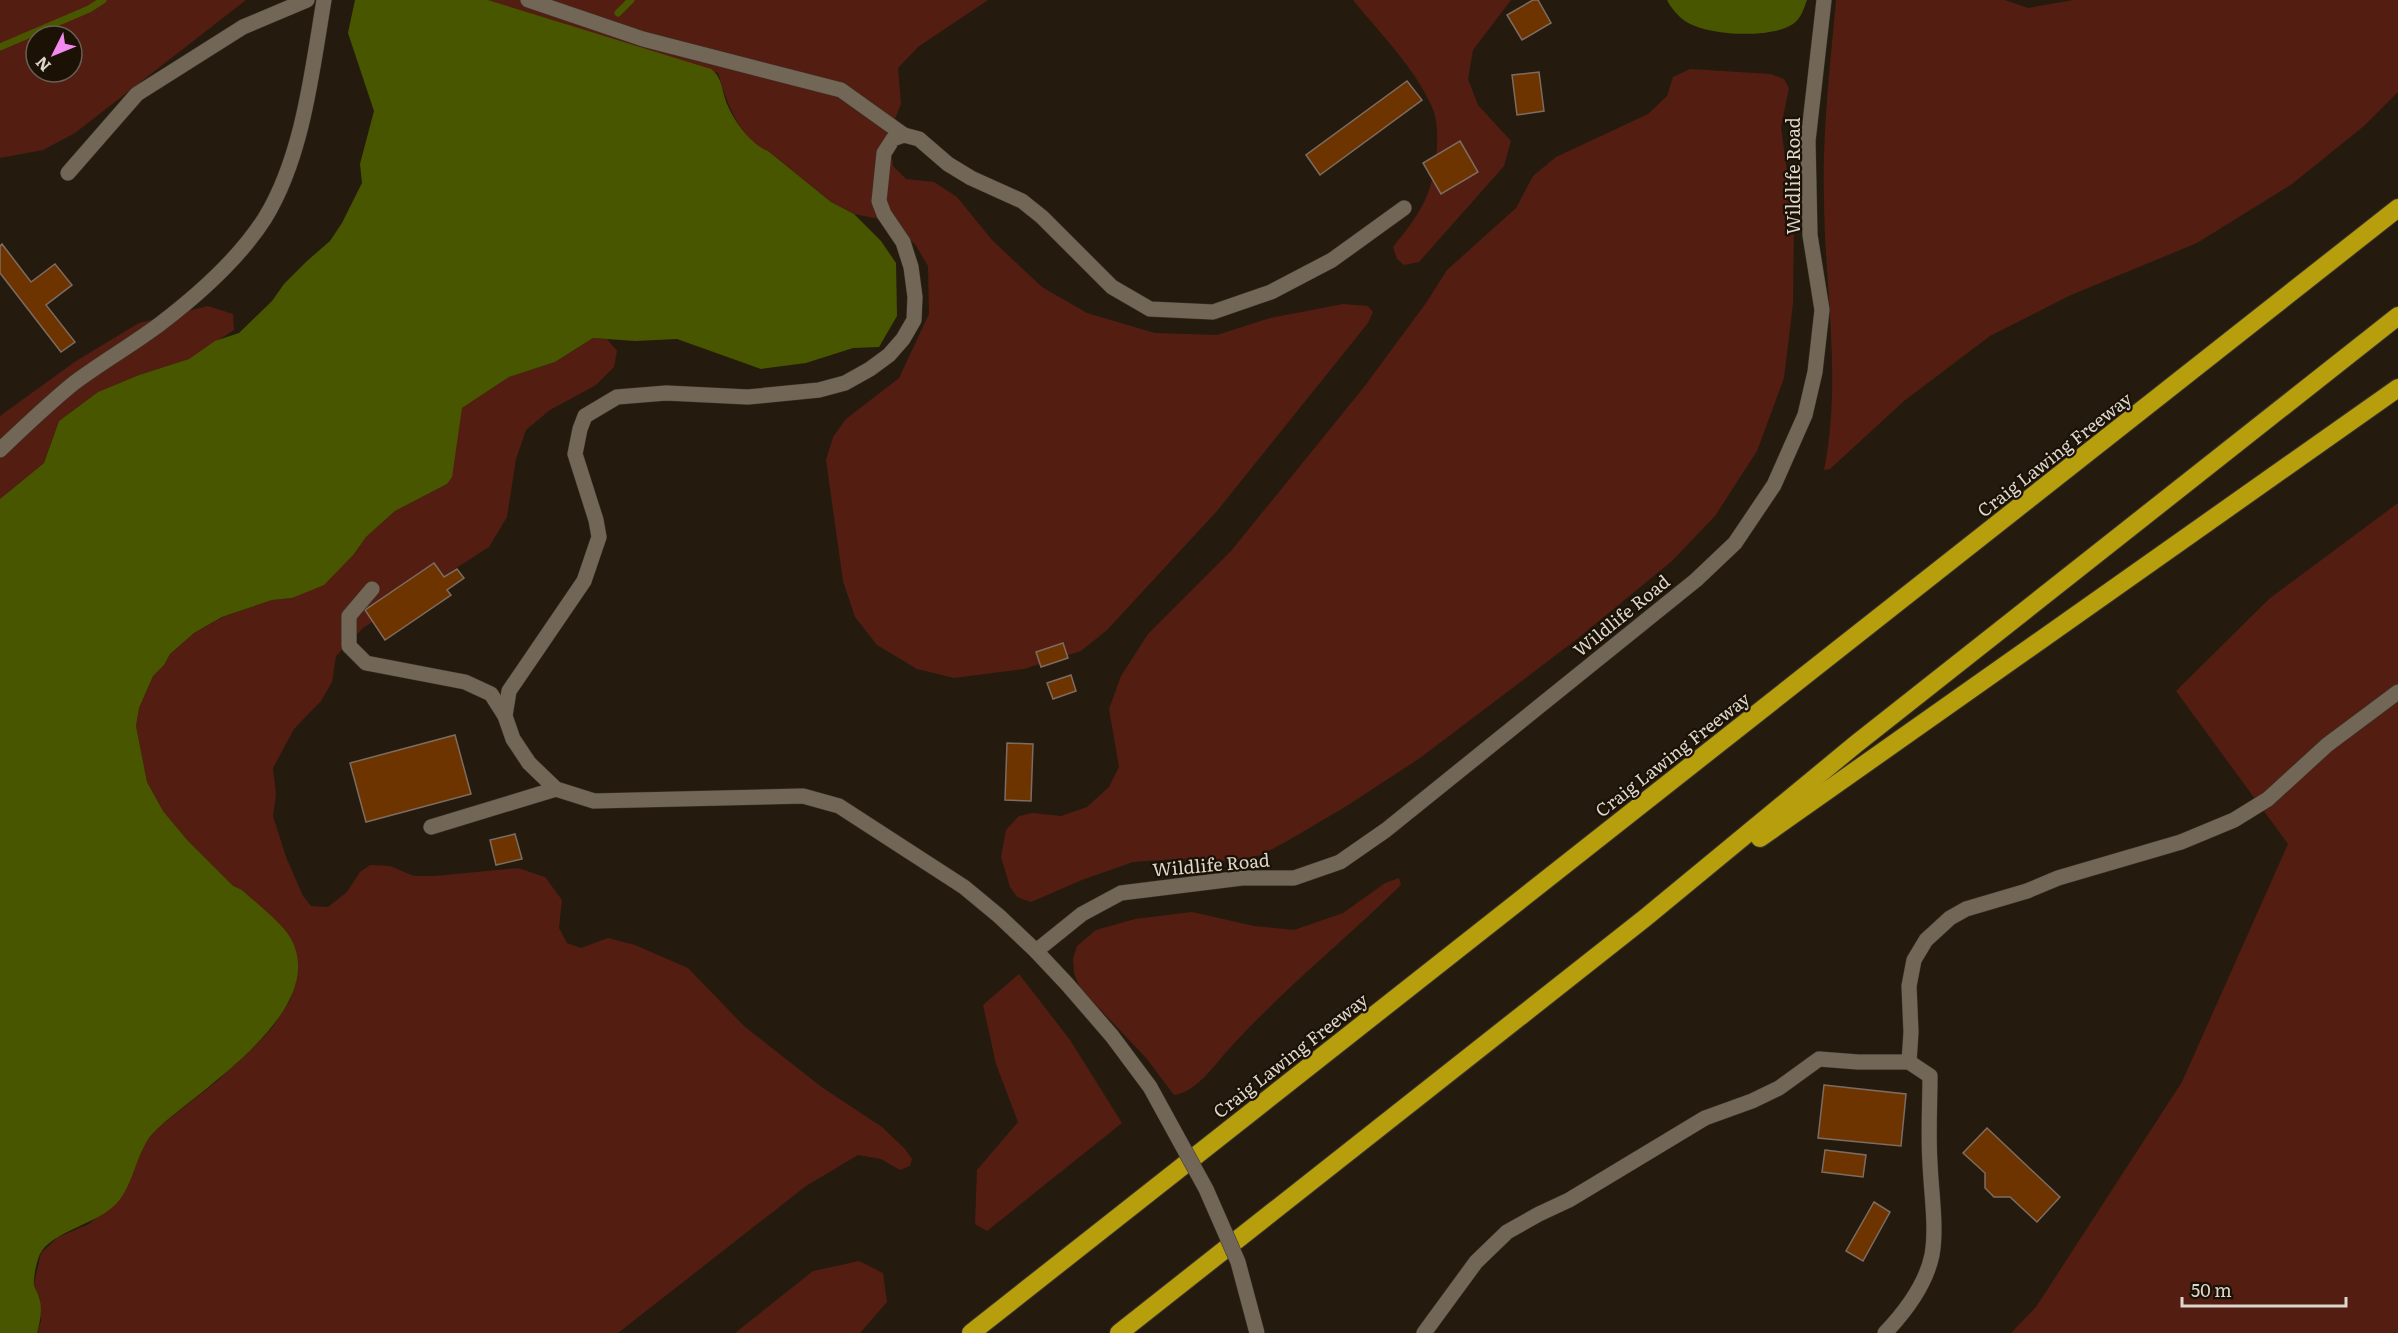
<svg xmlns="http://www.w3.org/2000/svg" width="2398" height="1333" viewBox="0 0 2398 1333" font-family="Literata,serif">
  <rect width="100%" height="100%" fill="#241b0e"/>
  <g fill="#531d12" fill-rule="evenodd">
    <path d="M0,0H246L75,133L43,150L0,158ZM36,36H72V72H36Z"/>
    <path d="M488,0H988L918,47L898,68L901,104L889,134L893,166L906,179L934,182L957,197L992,240L1042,287L1087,313L1155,333L1217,335L1270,318L1343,304L1368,306L1373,312L1368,323L1217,511L1107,630L1081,651L1024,669L954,678L917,669L877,645L855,617L843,581L826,460L833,437L846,419L899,378L929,314L928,266L915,244L879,219L854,214L831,202L768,151C739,140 726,100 718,73Z"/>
    <path d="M1353,0H1511L1473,50L1468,79L1478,105L1511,141L1504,166L1419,262L1404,265L1397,259L1393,247C1406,231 1421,212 1428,193C1436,171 1442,129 1432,107C1414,67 1380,33 1353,0Z"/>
    <path d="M1836,0H2005L2028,8L2073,0H2398V92L2364,126L2292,184L2197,243L2071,295L1990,336L1904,401L1830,469L1824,470C1842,381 1825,291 1824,201C1822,134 1830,67 1836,0Z"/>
    <polygon points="1690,69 1771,74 1784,79 1789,88 1781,127 1794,224 1793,304 1784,378 1757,451 1715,516 1672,561 1577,639 1420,758 1345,807 1289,840 1261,855 1232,861 1176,859 1133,862 1082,880 1031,902 1017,897 1010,887 1001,857 1006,830 1019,816 1033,813 1061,816 1087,807 1109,787 1119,767 1109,709 1121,676 1148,634 1231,551 1364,387 1426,303 1447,270 1516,208 1533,176 1556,157 1648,114 1667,96 1673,77"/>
    <polygon points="208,306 233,314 234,330 189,359 139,375 98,392 59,421 44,463 0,499 0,416 76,361 139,323"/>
    <polygon points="593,338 607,339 617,351 614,367 596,385 550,410 526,430 516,459 507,517 489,547 363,628 336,656 332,682 321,701 294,729 273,768 276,795 273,816 286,857 303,896 311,906 328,907 347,892 360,872 370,865 390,866 414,876 435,876 518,868 545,877 562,900 559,928 567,943 581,948 608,938 635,945 688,968 745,1027 823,1088 882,1127 905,1149 912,1159 910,1166 900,1170 881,1159 858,1155 806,1186 618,1333 37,1333 41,1321 40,1299 34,1284 41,1253 58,1237 89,1224 126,1190 143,1147 155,1130 217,1081 257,1044 272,1028 290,1000 296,983 288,934 242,890 233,887 188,841 163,811 147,782 136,726 139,708 153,676 164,665 170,654 194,633 223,617 272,600 292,598 354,554 366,537 395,511 447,484 462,408 509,377 555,362"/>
    <polygon points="2398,503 2398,1333 2011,1333 2036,1307 2182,1082 2288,844 2176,691 2269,599"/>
    <path d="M1399,878L1401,885C1344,941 1282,990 1229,1049C1214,1065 1197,1092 1174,1095L1147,1059L1080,988L1074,973L1073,959L1077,946L1096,930L1135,919L1192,912L1254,926L1294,930L1343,913L1385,883Z"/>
    <polygon points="1019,974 1070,1040 1122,1123 987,1231 975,1224 977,1170 1018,1122 996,1064 983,1005"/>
    <polygon points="859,1261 883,1273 887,1302 860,1333 735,1333 813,1271"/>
  </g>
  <g fill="#495600">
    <path d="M355,0H488L711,69C723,77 722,94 728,106C735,123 752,145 768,151L831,202L854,214L881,241L896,263L897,316L879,347L853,348L806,363L761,369L677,339L635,341L593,338L555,362L509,377L462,408L452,477L447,484L395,511L366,537L354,554L324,585L292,598L272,600L222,617L194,633L170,654L164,665L153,676L139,708L136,726L147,782L163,811L188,841L233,886L242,890C254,901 279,921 288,934C336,1007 200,1089 157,1129C135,1149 136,1183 116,1204C97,1224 51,1232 40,1254C37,1260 33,1278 34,1285C35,1289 38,1293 39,1297C43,1309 40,1322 37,1333H0V499L44,463L59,421L98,392L139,375L189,359L215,341L239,333L272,301L284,284L307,261L330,241L342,223L362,183L360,164L374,111L348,33Z"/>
    <path d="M1667,0H1807C1804,8 1801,19 1793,24C1771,39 1707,36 1685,21C1678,16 1671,8 1667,0Z"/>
  </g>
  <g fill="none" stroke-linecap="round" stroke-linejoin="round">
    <g stroke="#495600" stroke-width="7">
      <polyline points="618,13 631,0"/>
      <polyline points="0,47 89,9 103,0"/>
    </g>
  </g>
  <g fill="#6e3400" stroke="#7d6c61" stroke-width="1.5">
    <polygon points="1533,0 1538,0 1551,23 1522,40 1507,15"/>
    <polygon points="1539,72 1544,111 1517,115 1512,75"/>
    <polygon points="1407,81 1422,100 1320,175 1306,155"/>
    <polygon points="1460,141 1478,172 1441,194 1423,163"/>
    <polygon points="2,244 31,282 55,264 72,285 46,305 75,342 61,352 0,273 0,246"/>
    <polygon points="434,563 444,577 457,569 464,578 447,590 451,595 385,640 365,610"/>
    <polygon points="1063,643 1068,658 1041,667 1036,652"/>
    <polygon points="1071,675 1076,691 1053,699 1047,683"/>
    <polygon points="455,735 471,794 366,822 350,763"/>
    <polygon points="1007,743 1033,744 1031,801 1005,800"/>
    <polygon points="515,834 522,859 496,865 490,840"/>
    <polygon points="1824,1085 1906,1094 1901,1146 1818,1138"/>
    <polygon points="1987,1128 2060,1197 2037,1222 2010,1197 1994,1197 1985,1188 1985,1173 1963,1153"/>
    <polygon points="1825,1150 1866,1155 1863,1177 1822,1172"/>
    <polygon points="1874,1202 1890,1212 1863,1261 1846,1251"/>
  </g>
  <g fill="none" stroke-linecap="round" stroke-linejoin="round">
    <defs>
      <g id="minor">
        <polyline points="528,0 643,39 841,90 904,135"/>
        <polyline points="68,173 137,94 243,27 307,0"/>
        <path d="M0,450C24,427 48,404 74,383C102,362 132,345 160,324C198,295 239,259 265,218C303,156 312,71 324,0"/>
        <polyline points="372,589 349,616 349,646 366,663 465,682 491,694 505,716"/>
        <polyline points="431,827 556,789"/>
        <polyline points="1036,951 1082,914 1121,893 1242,878 1294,878 1340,862 1386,830 1696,580 1735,543 1774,485 1805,415 1815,372 1822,310 1810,235 1808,141 1824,0"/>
        <polyline points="1909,1062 1911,1032 1909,986 1914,960 1926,940 1950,918 1966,909 2027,891 2058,878 2181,842 2234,820 2268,799 2327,745 2398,692"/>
        <polyline points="1150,1087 1112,1036 1067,984 1036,951 999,916 964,887 839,806 803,796 594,801 556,789 529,763 513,739 505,716 509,691 584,581 599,537 596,520 575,454 580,429 585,416 617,397 666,393 748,397 819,390 845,383 870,369 889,355 903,339 914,320 915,297 911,267 903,242 884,214 879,201 884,153 893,139 904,135 919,139 948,164 971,178 1022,201 1042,217 1112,287 1150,309 1213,312 1271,292 1332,260 1404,208"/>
        <path d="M1424,1333L1476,1262L1507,1232L1539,1214L1569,1200L1705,1118L1752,1101L1779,1088L1819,1059L1858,1062H1909L1930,1076C1930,1105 1928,1134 1930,1163C1931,1191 1937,1227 1932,1255C1926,1284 1905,1312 1885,1333"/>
      </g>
      <g id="highway">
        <polyline points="1760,838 2398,388"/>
        <polyline points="971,1333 2398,208"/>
        <polyline points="1119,1333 1645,918 1856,744 2398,316"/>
      </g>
    </defs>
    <use href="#minor" stroke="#3b342d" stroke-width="16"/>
    <use href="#highway" stroke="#3b342d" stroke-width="20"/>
    <use href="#minor" stroke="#726757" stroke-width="15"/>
    <use href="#highway" stroke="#b79e0d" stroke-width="18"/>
    <defs>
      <polyline id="minor-bridge" points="1150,1087 1206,1189 1238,1262 1257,1333"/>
    </defs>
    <use href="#minor-bridge" stroke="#3b342d" stroke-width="16" stroke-linecap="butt"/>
    <use href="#minor-bridge" stroke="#726757" stroke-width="15"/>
  </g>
  <g text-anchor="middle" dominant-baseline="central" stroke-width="4.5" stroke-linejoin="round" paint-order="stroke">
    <g font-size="18" fill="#dcd6cd" stroke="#1b1205">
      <text transform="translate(1792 176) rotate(-90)">Wildlife Road</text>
      <text transform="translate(2054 454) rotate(-38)">Craig Lawing Freeway</text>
      <text transform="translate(1621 615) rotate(-39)">Wildlife Road</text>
      <text transform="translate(1672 754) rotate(-38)">Craig Lawing Freeway</text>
      <text transform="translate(1211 864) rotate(-5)">Wildlife Road</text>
      <text transform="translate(1290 1055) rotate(-38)">Craig Lawing Freeway</text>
    </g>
  </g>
  <g transform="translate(54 54) rotate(227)"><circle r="28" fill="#1b1205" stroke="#686055" stroke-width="1.5"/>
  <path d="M0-4.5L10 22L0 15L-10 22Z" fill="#f489f0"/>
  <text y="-9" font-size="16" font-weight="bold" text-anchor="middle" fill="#dcd6cd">N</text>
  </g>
  <path d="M2182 1297v9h164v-9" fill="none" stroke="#dcd6cd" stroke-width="3"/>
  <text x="2191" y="1297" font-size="18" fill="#dcd6cd" stroke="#1b1205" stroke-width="4.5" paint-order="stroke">50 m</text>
</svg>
